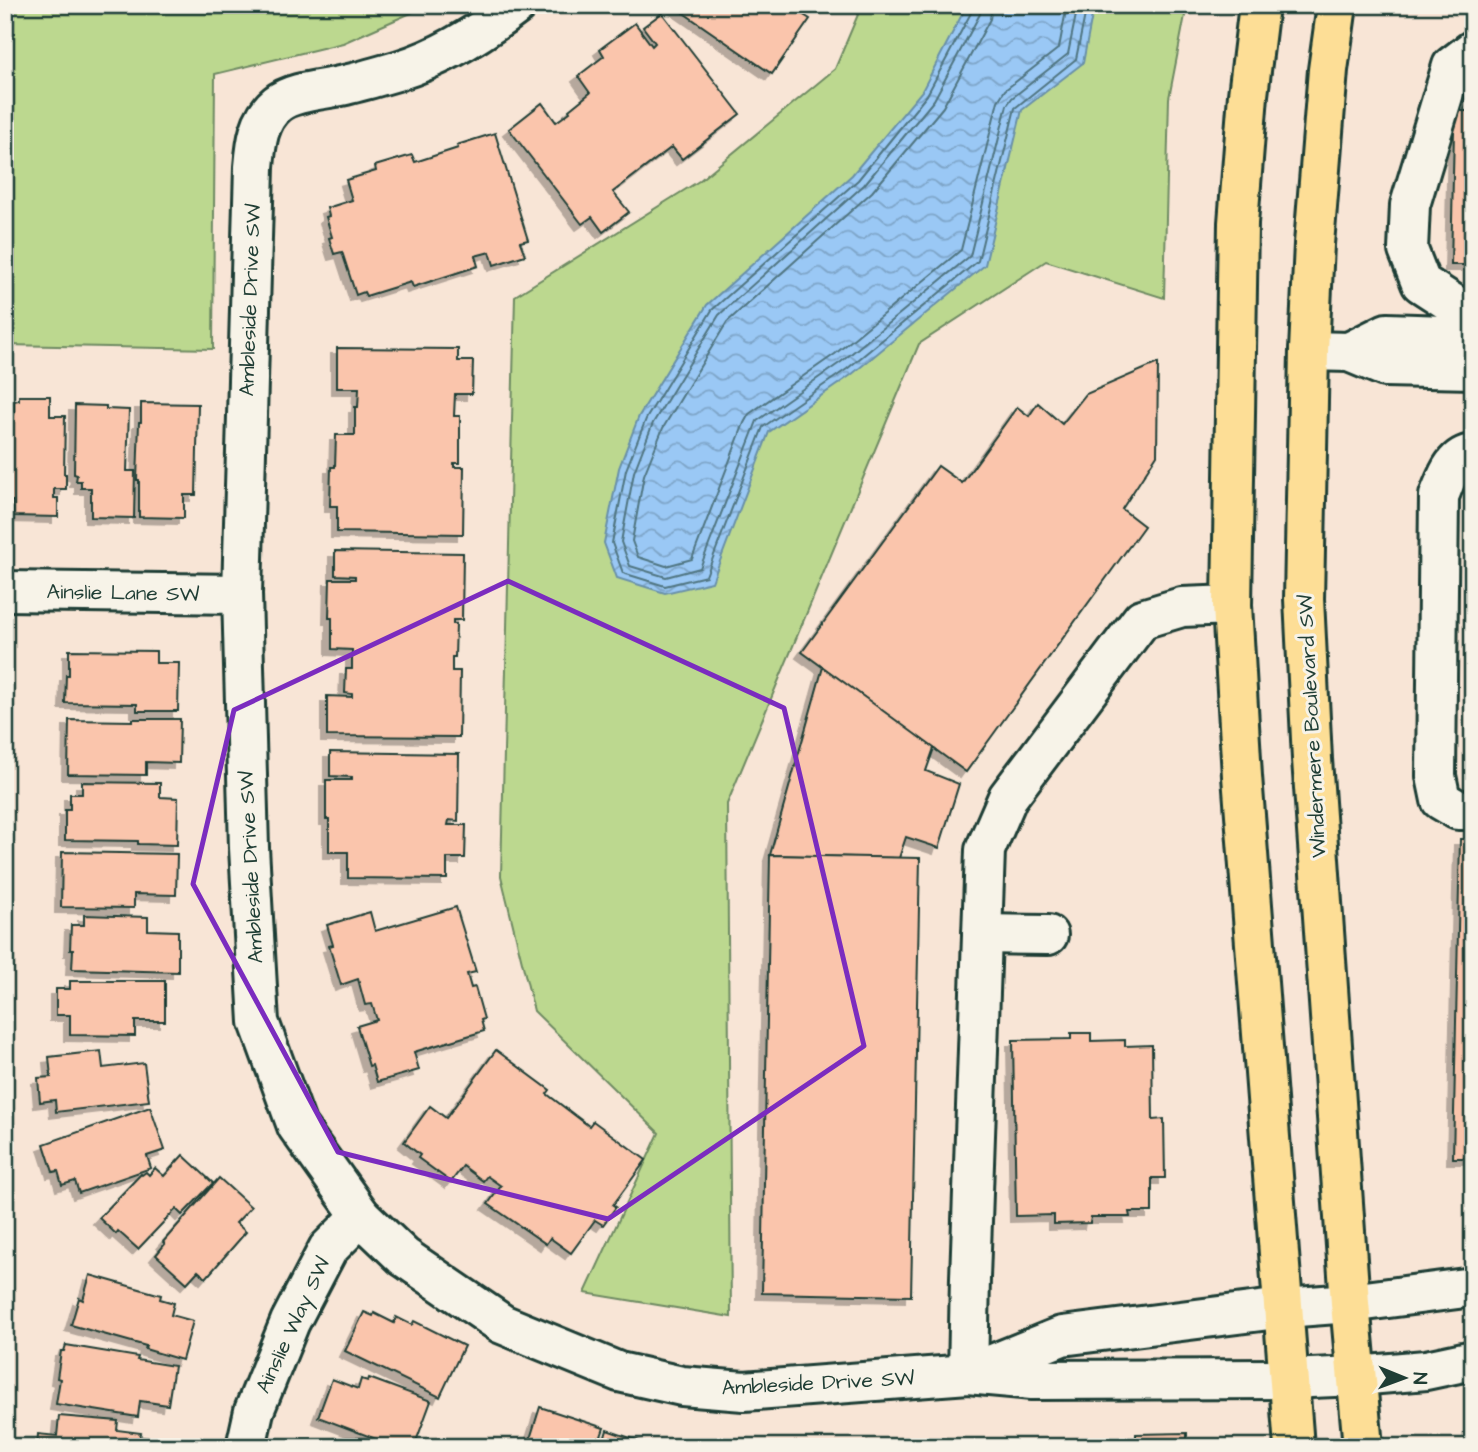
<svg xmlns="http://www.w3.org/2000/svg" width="1478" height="1452" viewBox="0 0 1478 1452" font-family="'Architects Daughter',sans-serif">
  <defs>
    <pattern id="water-waves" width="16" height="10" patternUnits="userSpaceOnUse" patternTransform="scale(1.75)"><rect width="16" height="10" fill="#9ac8f5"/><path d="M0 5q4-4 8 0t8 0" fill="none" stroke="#7da4c7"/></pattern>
    <filter id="shadow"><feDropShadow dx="-6" dy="6" stdDeviation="0" flood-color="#0004"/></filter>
  </defs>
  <rect width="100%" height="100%" fill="#f8e5d6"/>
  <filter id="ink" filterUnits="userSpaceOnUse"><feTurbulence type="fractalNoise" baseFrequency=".0143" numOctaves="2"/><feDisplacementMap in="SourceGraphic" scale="14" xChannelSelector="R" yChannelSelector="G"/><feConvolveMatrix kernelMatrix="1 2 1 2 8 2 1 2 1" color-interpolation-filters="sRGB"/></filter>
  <g filter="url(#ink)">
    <g fill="#bcd88f" stroke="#6e8a62" stroke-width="2">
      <polygon points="5,5 429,5 343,43 215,74 213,349 5,345"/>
      <polygon points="862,5 1187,5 1169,98 1164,298 1046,261 919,344 727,804 731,1317 585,1293 659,1133 534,1011 501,876 515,296 699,181 835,69"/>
    </g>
    <polygon fill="url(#water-waves)" stroke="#6990a8" stroke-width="2" points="967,5 1094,5 1083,63 1022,110 985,265 851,375 769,432 712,582 665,593 617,578 604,543 619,468 639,416 707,305 852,175 922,91"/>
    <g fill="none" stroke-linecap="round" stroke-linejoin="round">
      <g stroke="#507581" stroke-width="2">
        <polyline points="973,5 972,11 927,95 858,180 712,310 646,419 626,470 612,543 623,573 665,586 706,576 763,427 847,369 978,261 1015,108 1076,59 1087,5"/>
        <polyline points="982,5 980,14 934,100 864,185 719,315 653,423 634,472 621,542 630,566 666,577 700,568 757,421 841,362 970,256 1007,105 1012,98 1068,54 1078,5"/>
        <polyline points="992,5 990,19 943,107 872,192 727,322 663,428 644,475 632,541 638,557 666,566 692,559 744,423 749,414 835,354 961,250 998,101 1005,90 1059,48 1067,5"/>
      </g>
    </g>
    <g fill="#fac5ac" stroke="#1f3d34" stroke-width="2" filter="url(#shadow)">
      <polygon points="672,5 808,5 802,14 810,19 772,74"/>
      <polygon points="662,13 740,114 682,159 672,147 613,192 629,212 603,232 592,217 582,224 509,129 542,103 556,122 570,112 569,110 590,93 578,76 604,56 600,49 635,23 652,46 655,43 643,27"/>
      <polygon points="1448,111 1473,111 1473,265 1451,265 1454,130 1448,130"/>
      <polygon points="495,133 528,240 520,242 525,255 494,265 490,252 475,256 478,266 413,287 411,282 366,296 364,292 356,295 342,252 334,254 329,238 332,237 326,217 329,216 327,208 352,200 346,180 376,171 375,166 412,155 415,162 458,148 457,145"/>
      <polygon points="337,348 458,349 458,361 473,361 472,394 455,394 454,416 460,416 460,463 454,463 454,467 464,467 463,534 337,532 337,506 330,506 331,467 335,467 336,435 355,435 355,407 358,407 359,388 337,388"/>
      <polygon points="1158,363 1157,455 1122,509 1144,526 966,772 802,652 938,466 962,483 1017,407 1029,416 1038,403 1062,424 1086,394"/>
      <polygon points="19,396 50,396 50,416 65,416 64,474 66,474 66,489 54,489 54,498 58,498 58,517 13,516 13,501 10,501 11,414 14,414 14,401 19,400"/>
      <polygon points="141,403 198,404 196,495 184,495 184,518 139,517 139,480 137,480 139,422 141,422"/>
      <polygon points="75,405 106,406 106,409 129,410 127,471 135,471 134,518 91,517 91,488 81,488 81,481 76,481 77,475 74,474"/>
      <polygon points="335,551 463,553 462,620 453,620 453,624 456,624 455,657 452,657 452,671 460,671 459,737 327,736 327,696 352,697 352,694 345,693 346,669 352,669 352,650 332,649 332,618 329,618 330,579 355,579 355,576 335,575"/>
      <polygon points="69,650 156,651 156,663 179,663 178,711 137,711 137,704 65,703 66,675 69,675"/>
      <polygon points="823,667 934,748 926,771 959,784 939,848 906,837 899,858 770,855"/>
      <polygon points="133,719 180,719 179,763 146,762 146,775 68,774 69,720 133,721"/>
      <polygon points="330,752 459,754 458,821 449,820 448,825 466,825 465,858 447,858 447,879 348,878 348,852 329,852 329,819 326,819 326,780 352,780 352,777 330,776"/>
      <polygon points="82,782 160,783 160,797 178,798 177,845 138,844 138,841 65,840 65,810 70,810 70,794 82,794"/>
      <polygon points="1460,839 1473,839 1473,1158 1453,1158"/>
      <polygon points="62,852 177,854 176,895 134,894 134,908 61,907"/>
      <polygon points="770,855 920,858 911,1296 762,1293"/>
      <polygon points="456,907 476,972 467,974 471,988 475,987 484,1019 481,1020 484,1031 414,1052 419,1070 377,1082 372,1065 369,1066 357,1026 377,1020 372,1004 365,1005 358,979 341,985 329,946 333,945 327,925 370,912 375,931"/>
      <polygon points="84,915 148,917 148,930 178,931 178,972 72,969 73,950 70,950 71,925 84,925"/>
      <polygon points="70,981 165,981 165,1021 135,1021 135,1036 70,1035 70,1015 56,1015 56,989 70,989"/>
      <polygon points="1071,1033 1091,1033 1091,1041 1125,1040 1125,1046 1152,1045 1153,1120 1164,1119 1165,1178 1152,1178 1152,1212 1129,1212 1130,1217 1091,1217 1090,1223 1054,1224 1054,1215 1016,1216 1013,1040 1071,1039"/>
      <polygon points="496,1050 550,1090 547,1094 589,1126 593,1121 646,1160 613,1205 616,1207 603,1225 595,1220 571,1253 550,1238 546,1244 488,1204 501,1186 487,1176 483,1181 463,1166 451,1182 418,1158 420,1155 404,1142 430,1106 446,1118"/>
      <polygon points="101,1051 103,1068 144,1063 149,1101 56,1112 55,1100 40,1102 38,1078 51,1077 49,1057"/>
      <polygon points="150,1107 165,1150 147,1156 151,1168 79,1193 75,1181 62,1185 58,1171 53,1172 44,1144"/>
      <polygon points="183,1155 213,1183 182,1215 176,1209 138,1249 118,1231 116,1234 99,1218 141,1174 142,1175 146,1172 149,1175 155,1168 164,1176"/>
      <polygon points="219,1178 251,1207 236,1223 246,1232 206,1278 198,1271 187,1283 156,1255 165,1244 163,1242"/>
      <polygon points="90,1275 161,1295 160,1299 174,1303 171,1315 193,1321 182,1360 145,1349 146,1346 71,1325 79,1298 83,1300"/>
      <polygon points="364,1312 373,1316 374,1313 394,1323 396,1317 412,1325 414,1321 464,1346 440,1397 345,1351"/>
      <polygon points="66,1345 138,1357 137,1360 174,1366 168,1405 140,1401 138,1417 56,1404 60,1379 57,1378 61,1351 64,1351"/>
      <polygon points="369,1378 431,1401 414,1447 397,1447 318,1417 332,1379 358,1389 361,1379 368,1381"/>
      <polygon points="540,1407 604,1428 598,1445 602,1447 607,1430 657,1447 524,1447 526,1441 529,1442"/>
      <polygon points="59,1416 118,1421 117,1430 141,1433 140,1437 157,1439 156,1447 37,1447 38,1434 57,1436"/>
      <polygon points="1187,1433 1187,1447 1103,1447 1103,1441 1136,1440 1136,1434"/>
      <polygon points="311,1440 327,1444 328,1442 352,1447 309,1447"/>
      <polygon points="868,1442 920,1442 920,1447 869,1447"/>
      <polygon points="1076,1444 1076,1447 1000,1447 1000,1446"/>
    </g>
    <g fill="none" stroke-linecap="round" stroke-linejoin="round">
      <defs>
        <g id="minor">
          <path d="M517,5C482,32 443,57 400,70C383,75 366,80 349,84C328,90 294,90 277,104C258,120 256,144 254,167L242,594L249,848L259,1022L297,1126L361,1216L404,1257L502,1324L619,1372L682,1386L744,1391L968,1374L1032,1380L1288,1379L1357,1376L1426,1370L1473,1360"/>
          <polyline points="1473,50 1452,66 1410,205 1408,250 1421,283 1458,307 1473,308"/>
          <polyline points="1309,351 1349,352 1385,367 1473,369"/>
          <polyline points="1349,352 1387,333 1473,336"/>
          <path d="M1473,454C1452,456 1446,480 1439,496L1436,776L1441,800L1458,810H1473"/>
          <polyline points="5,591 242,594"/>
          <polyline points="982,934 1048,935"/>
          <polyline points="973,1372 1062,1336 1284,1308 1350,1303 1473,1287"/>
          <polyline points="968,1374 970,1278 985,850 1008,797 1142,619 1182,607 1232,605"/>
          <polyline points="246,1447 254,1411 290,1322 328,1249 361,1216"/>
        </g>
        <g id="major">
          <polyline points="1259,5 1248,95 1238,223 1232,605 1242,776 1294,1447"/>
          <polyline points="1337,5 1328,70 1314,244 1309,351 1304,599 1312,759 1350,1303 1363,1447"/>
        </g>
      </defs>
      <use href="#minor" stroke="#1f3d34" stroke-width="44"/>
      <use href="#major" stroke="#1f3d34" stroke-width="44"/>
      <use href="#minor" stroke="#f7f3e8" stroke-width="38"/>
      <use href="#major" stroke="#fdde96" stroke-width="38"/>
    </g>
  </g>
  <path fill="none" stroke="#7b2cbf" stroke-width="5" stroke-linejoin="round" d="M508,581L784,708L864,1046L608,1219L338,1152L193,884L234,710Z"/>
  <g text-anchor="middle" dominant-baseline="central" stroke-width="6" stroke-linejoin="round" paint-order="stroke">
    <g font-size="21" fill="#1f3d34" stroke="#f7f3e8">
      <text transform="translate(250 300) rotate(-88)">Ambleside Drive SW</text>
      <text transform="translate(123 593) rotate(1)">Ainslie Lane SW</text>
      <text transform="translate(1312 726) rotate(-93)">Windermere Boulevard SW</text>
      <text transform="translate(251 867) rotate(-93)">Ambleside Drive SW</text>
      <text transform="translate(293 1325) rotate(-65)">Ainslie Way SW</text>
      <text transform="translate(818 1383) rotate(-3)">Ambleside Drive SW</text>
    </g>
  </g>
  <rect width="1478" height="1452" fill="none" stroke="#f7f3e8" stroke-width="28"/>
  <rect x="14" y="14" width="1450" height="1424" fill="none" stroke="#1f3d34" stroke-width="2.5" filter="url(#ink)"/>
  <g transform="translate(1404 1378) rotate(91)" stroke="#f7f3e8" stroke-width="5" paint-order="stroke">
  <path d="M0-5L12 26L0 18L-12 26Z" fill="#1f3d34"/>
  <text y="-10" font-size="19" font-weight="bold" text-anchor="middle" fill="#1f3d34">N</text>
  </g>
</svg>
